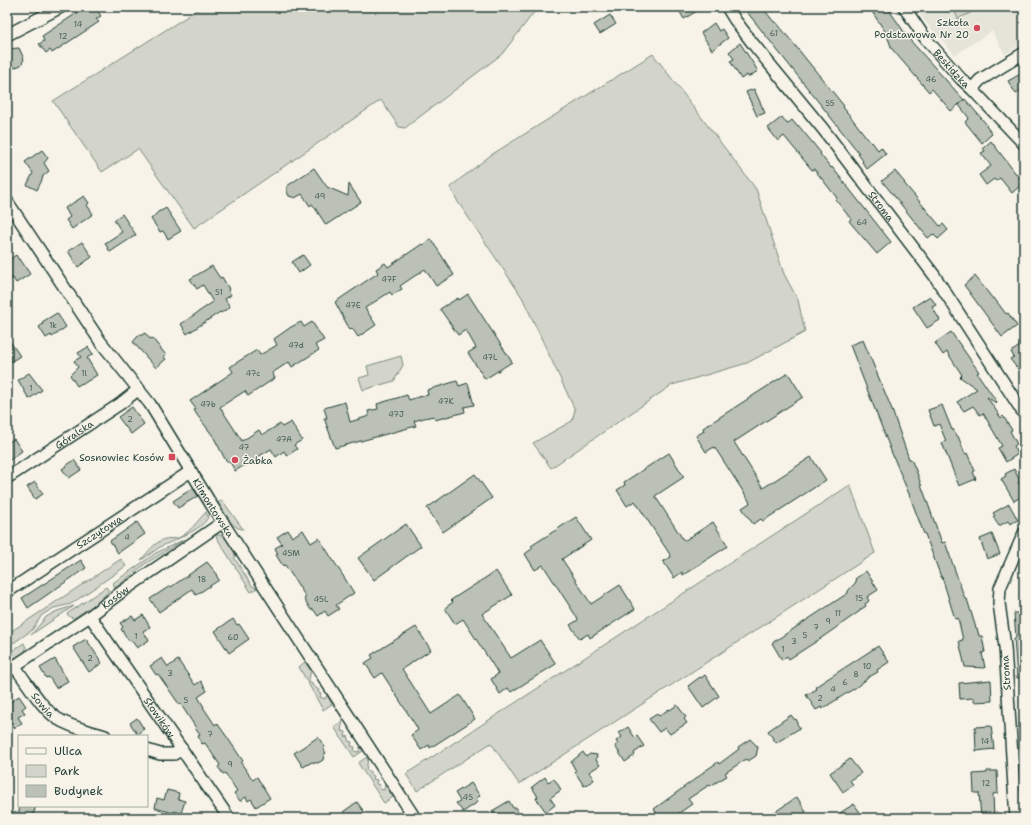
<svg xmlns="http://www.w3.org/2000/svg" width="1031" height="825" viewBox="0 0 1031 825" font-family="'Shantell Sans',sans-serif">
  <rect width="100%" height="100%" fill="#f7f3e8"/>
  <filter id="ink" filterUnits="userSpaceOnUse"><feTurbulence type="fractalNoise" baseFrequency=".025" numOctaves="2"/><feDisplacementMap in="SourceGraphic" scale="8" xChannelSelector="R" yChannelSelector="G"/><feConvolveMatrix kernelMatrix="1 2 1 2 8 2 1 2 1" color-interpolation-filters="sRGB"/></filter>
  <g filter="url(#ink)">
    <polygon fill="#e5e4d9" points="914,7 1024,7 1024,43 1005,54 992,31 955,55 927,24"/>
    <g fill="#d3d5ca" stroke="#79897f">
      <polygon points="202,7 538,7 502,54 405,128 399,127 381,100 194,228 138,149 102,172 53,101"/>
      <polygon points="953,7 982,7 958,19"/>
      <polygon points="653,54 756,189 784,274 798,300 805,332 747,363 672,385 551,468 533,443 572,421 575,410 522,297 458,202 450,187 491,155"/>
      <polygon points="401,356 403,365 394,381 363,390 359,378 369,375 367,366"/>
      <polygon points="850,485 875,553 519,784 491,743 417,791 406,774"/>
      <path d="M222,500L243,529C231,529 225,512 218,503Z"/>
      <path d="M206,512L208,517C204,529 172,541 160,547C154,551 148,556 141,560C148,552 155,542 165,539C169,538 174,539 178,538C189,534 198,520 206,512Z"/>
      <polygon points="215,535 220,535 225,537 235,553 235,559 252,586 257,588 251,592"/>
      <polygon points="185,539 145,564 115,588 113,583 156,553"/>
      <polygon points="121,559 126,566 71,604 54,608 42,615 32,630 15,642 7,645 7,634"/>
      <polygon points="106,587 109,591 97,603 74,618 70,617 67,614"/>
      <polygon points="74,606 35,632 31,635 46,617 57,611"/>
      <polygon points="24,643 26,648 25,652 7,663 7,654"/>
      <polygon points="305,662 311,671 308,682 312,683 312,685 319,690 318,692 321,694 320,697 325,699 327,695 332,704 323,710 299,667"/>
      <polygon points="343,720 341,731 346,732 345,736 349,737 348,741 352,742 351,746 355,747 354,751 359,752 360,747 363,751 354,757 334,727"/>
      <polygon points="367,757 368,759 366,770 370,771 370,775 374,776 373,779 377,780 376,784 380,785 379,789 384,790 385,785 393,797 384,803 358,763"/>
    </g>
    <g fill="#bbc1b6" stroke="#1f3d34">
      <polygon points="86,7 95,7 101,16 96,19 99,22 52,53 50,50 46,53 39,44 44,41 42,36"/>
      <polygon points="677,7 703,7 684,19"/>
      <polygon points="743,7 762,7 774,22 776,22 844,106 843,107 871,143 872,142 878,150 881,147 886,154 867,169 862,162 863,161 858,154 859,153"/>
      <polygon points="869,7 887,7 909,39 964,100 951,111 932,89 929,92 892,49 886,33"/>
      <polygon points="610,15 616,24 600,34 594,25"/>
      <polygon points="714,23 719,31 722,29 728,38 712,50 701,33"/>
      <polygon points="740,43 758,71 748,77 747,75 741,79 730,61 734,59 729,52"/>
      <polygon points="19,48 24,59 21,65 7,71 7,49"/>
      <polygon points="1024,72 1024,89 1016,94 1008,81"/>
      <polygon points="754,89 765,113 757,116 746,92"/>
      <polygon points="965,99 987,125 986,126 992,134 982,143 965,122 969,118 959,105"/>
      <polygon points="782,117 787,124 792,120 797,126 798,125 821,153 820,154 831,168 832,167 891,242 877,254 849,221 851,219 835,199 837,198 814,169 812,170 784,136 778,141 768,128"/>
      <polygon points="991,141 1023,183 1012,193 1000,178 996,181 994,179 986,185 979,175 991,166 981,153 985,151 983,148"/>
      <polygon points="42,150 48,158 44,163 49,171 43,176 42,180 37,190 27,185 33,173 25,162"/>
      <polygon points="314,168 327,187 348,196 349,184 361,202 326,225 313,205 312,204 310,206 302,194 295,198 289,196 287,192 287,186"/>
      <polygon points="895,171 905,183 904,183 940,226 943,224 948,230 938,239 933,234 928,238 882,181"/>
      <polygon points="84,196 89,203 87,205 93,214 72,229 66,220 70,217 65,208"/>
      <polygon points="166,208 181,231 168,239 163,231 160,232 151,219 159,211 161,211"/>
      <polygon points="122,214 136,235 110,252 105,243 122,232 114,220"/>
      <polygon points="431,239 454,275 436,286 425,269 400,286 402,289 392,295 390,292 365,308 376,325 358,337 352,328 350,330 335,302 378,273 376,269 385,263 388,267 422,244 423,245"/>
      <polygon points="82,242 92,257 78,267 68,251"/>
      <polygon points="16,255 19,260 20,259 30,274 16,283 13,278 7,282 7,261"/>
      <polygon points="303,255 310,265 299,273 292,262"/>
      <polygon points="212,266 220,278 222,277 229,289 228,290 231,295 225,299 230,307 221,313 220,312 187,334 181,324 213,302 203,285 197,289 190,279"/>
      <polygon points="975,276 993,299 994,298 1006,314 1008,313 1017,326 1002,337 964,285"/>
      <polygon points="468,294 512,362 485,379 468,353 476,348 466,330 458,335 440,309 458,298 459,300"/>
      <polygon points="930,296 936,305 932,307 940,320 927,328 913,307"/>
      <polygon points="57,313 66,327 52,337 51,335 46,338 39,327 43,324 42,322"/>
      <polygon points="301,322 304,327 312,322 324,340 315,345 319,350 292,367 289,362 272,373 275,378 248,396 245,391 220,407 242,441 259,430 262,435 280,424 282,427 291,422 302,440 294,445 297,449 287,456 284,451 276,457 271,449 235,471 230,462 229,463 225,459 213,436 197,415 194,410 196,409 190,401 233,372 230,367 239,361 257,350 260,355 277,345 274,339 291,327"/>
      <polygon points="951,332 979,372 977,373 997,402 996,403 987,397 1001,418 1003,416 1012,430 1010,431 1017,444 1014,446 1018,454 1006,462 998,448 1002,446 983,413 980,415 973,406 964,411 957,402 977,389 960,377 962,375 947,352 943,355 935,343"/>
      <polygon points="145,333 150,339 152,338 166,355 163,357 166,359 156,368 133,342 139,335 142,335"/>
      <polygon points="7,337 20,356 7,364"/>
      <polygon points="863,340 891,407 909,459 911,459 917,473 942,543 945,542 965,599 967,599 976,628 977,628 979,636 982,636 985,652 982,653 985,668 965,667 959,641 963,640 958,618 955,619 942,577 941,577 925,534 924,534 909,494 891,451 850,345"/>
      <polygon points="1024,343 1024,377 1010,359 1014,357 1011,352"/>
      <polygon points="88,347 93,354 87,358 97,375 83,384 82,383 77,386 70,375 78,367 74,361 81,357 78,353"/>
      <polygon points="29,373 42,390 29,399 18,380"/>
      <polygon points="788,373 803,397 734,442 763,488 811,457 826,480 763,521 761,519 753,524 742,508 750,503 748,499 717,451 714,447 706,452 696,436 704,431 703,428"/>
      <polygon points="457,381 459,386 468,383 474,405 464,407 465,412 435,420 434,416 424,418 414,421 416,426 335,448 324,418 327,418 324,408 345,402 350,422 369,416 368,411 378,409 377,404 407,395 409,400 418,397 428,395 427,390"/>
      <polygon points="942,405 952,430 953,429 956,436 958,436 965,454 967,453 975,471 973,472 976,479 959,486 942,443 946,441 939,424 934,426 928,410"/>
      <polygon points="132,407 144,424 131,434 118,417"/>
      <polygon points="14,439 22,451 7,462 7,443"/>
      <polygon points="669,453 684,477 655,496 684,541 713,522 728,546 683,575 682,572 674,578 663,561 671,557 669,553 635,501 627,506 617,490 625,485 624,482"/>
      <polygon points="74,460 81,470 69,478 62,469"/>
      <polygon points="1014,469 1020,481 1018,482 1024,492 1024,495 1014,501 1001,479 1006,476 1005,474"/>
      <polygon points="475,474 492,498 443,532 427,508"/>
      <polygon points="35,482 43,494 35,499 27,487"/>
      <polygon points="193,488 198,496 178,508 173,501"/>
      <polygon points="1009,504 1018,520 1010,524 1008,521 999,526 993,517 995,516 993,513"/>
      <polygon points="576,517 591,540 562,559 591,604 620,585 635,609 590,638 588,634 580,639 570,625 578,620 576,616 545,568 543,565 535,570 525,554 533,548 531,546"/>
      <polygon points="137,522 145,534 118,553 110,541"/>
      <polygon points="406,524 421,546 374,580 358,558"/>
      <polygon points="288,530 292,537 303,530 311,543 319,538 354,593 336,605 339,609 328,616 325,611 318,616 313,609 311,610 304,599 306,597 285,565 283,566 276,555 278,554 275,548 282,544 277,537"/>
      <polygon points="992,534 1000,554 987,559 980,539"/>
      <polygon points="81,560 86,568 28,608 22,598"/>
      <polygon points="207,562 217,574 216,575 219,580 196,595 192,589 159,612 150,599 170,586 171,587"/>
      <polygon points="496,571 512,595 482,614 511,658 540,640 556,664 511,692 508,688 500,694 491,679 498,674 496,670 463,619 455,624 445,608 453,602 451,600"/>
      <polygon points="866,571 878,590 867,597 869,601 865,604 866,606 860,610 860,611 817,641 789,659 787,656 782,660 772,643 848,593 848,591 856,582 855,579"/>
      <polygon points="1014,613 1024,613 1024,678 1017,678 1014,638 1016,638"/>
      <polygon points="143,615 150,627 143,631 149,640 137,648 131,640 129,641 121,629 123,627 120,623 132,616 135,620"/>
      <polygon points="233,619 237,625 239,624 249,639 229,653 215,631"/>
      <polygon points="416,627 431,650 402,669 431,714 460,695 475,719 430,748 429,745 421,750 411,735 418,730 416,726 382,673 375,678 365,663 373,658 371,655"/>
      <polygon points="86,639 102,663 89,672 73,647"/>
      <polygon points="878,646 889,662 877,670 878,672 867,678 867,679 855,688 822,709 821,707 816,710 806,695 817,689 815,687"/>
      <polygon points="162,658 168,667 178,660 195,685 201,681 207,691 198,697 204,707 203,707 215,725 217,723 227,737 243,761 241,763 253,780 257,777 270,798 256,807 251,799 248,801 246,797 240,801 234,793 237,791 225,773 223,774 218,767 220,765 205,743 202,744 198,736 200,735 195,728 196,728 180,703 179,704 158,674 156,675 150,666"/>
      <polygon points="55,659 68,681 56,688 49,677 46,678 40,668"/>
      <polygon points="705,675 719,696 703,708 688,686 700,677 701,678"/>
      <polygon points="991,680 992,701 974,702 974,698 960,699 959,683"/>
      <polygon points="19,696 26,706 22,709 25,713 18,717 22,723 14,728 7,717 7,704"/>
      <polygon points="677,705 686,717 684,719 687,723 670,734 665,728 659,732 649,719 657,714 659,716 669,709 670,710"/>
      <polygon points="791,715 794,719 797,720 797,724 800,728 776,743 768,731"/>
      <polygon points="137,718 144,729 137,734 130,723"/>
      <polygon points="991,726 994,749 976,751 975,727"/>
      <polygon points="628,727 635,738 637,736 644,746 634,753 635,755 625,762 615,746 618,744 616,741 622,737 619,733"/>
      <polygon points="318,737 325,747 323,748 326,753 324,754 323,760 318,763 312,762 303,767 294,753"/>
      <polygon points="750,739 758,747 756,756 748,761 746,759 725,773 727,776 710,786 709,785 688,799 692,804 672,818 660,818 654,809 702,774 702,773 718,762 719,764 739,749 738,747"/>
      <polygon points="583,752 586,757 590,754 597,755 596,760 600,765 589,772 594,780 584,786 575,772 576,771 571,762"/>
      <polygon points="850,759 861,773 850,780 853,785 843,792 830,773"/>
      <polygon points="987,771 997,771 998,793 993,794 994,818 981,818 979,793 974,793 973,774 987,773"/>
      <polygon points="545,777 548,782 553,779 556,781 561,790 550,798 555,805 546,812 536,798 538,797 532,787"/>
      <polygon points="471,783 480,796 476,798 478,802 463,812 456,803 460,801 455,793"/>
      <polygon points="167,790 179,793 178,799 185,801 181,813 174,811 173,813 155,808 157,798 164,800"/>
      <polygon points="797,797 806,812 798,818 766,818"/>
      <polygon points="509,801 513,808 517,808 517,813 520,818 497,818 492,811"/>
      <polygon points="357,802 365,813 359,818 348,818 343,812"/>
      <polygon points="854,804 864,818 832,818"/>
      <polygon points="20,806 36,806 32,818 25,818 18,816"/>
    </g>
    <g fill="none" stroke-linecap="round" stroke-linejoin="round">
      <defs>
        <g id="minor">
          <path id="s1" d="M727,7L735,20L754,45L823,129L934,275L1024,414"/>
          <path id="s2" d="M904,7L925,38L961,79L972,89L1024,144"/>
          <polyline points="7,35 61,7"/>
          <polyline points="972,89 980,80 1024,53"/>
          <path id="s3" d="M7,201L100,341L150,404L214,509L415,818"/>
          <path id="s4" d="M7,478L120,404L139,389"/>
          <path id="s5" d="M7,592L191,471"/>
          <path id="s6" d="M90,616L229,818"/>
          <path id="s7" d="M15,667C27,682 42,709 58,719C72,728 90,731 105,736"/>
          <path id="s8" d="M7,671L90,616L120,593L223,522"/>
          <polyline points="147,750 160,754 174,754 182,749"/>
          <polyline points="1016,818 1005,647 999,603 1000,588 1024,533"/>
        </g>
      </defs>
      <use href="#minor" stroke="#1f3d34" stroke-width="14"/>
      <use href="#minor" stroke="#f7f3e8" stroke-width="11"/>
    </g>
  </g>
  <g fill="#d1495b" stroke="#f7f3e8" stroke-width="1.5">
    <circle cx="977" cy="28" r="4"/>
    <rect x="168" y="453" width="8" height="8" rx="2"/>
    <circle cx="235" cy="460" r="4"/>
  </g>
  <g text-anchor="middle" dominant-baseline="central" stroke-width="3" stroke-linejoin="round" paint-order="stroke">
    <g font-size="8" fill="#465e54">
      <text x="78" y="24">14</text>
      <text x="774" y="33">61</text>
      <text x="63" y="36">12</text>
      <text x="931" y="79">46</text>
      <text x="830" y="103">55</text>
      <text x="320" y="196">49</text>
      <text x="862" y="222">64</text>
      <text x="389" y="279">47F</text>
      <text x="219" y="292">51</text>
      <text x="353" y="305">47E</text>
      <text x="53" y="325">1k</text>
      <text x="296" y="345">47d</text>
      <text x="490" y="357">47L</text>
      <text x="84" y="373">1l</text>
      <text x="253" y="373">47c</text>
      <text x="31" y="388">1</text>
      <text x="446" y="401">47K</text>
      <text x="208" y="404">47b</text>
      <text x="396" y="414">47J</text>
      <text x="130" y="419">2</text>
      <text x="284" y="439">47A</text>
      <text x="244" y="447">47</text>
      <text x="127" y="537">4</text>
      <text x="291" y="553">45M</text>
      <text x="202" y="579">18</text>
      <text x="859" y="598">15</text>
      <text x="321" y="599">45L</text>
      <text x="838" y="613">11</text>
      <text x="828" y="621">9</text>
      <text x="816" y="627">7</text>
      <text x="805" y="635">5</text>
      <text x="136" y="636">1</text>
      <text x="233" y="637">60</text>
      <text x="794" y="641">3</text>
      <text x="783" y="649">1</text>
      <text x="90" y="658">2</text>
      <text x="867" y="666">10</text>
      <text x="170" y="673">3</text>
      <text x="856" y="674">8</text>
      <text x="845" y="682">6</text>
      <text x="833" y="689">4</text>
      <text x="820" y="698">2</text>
      <text x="186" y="700">5</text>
      <text x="210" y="734">7</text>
      <text x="985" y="741">14</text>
      <text x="230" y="764">9</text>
      <text x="986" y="783">12</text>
      <text x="468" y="797">45</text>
    </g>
    <g font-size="10" fill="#1f3d34" stroke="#f7f3e8" text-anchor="end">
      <text x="969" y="22">Szkoła<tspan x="969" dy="12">Podstawowa Nr 20</tspan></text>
      <text x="164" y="457">Sosnowiec Kosów</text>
      <text x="243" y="460" text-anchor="start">Żabka</text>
    </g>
    <g font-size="10" fill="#1f3d34" stroke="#f7f3e8">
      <text stroke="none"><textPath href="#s2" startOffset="78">Beskidzka</textPath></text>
      <text stroke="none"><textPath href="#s1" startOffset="252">Stroma</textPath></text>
      <text stroke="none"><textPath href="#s4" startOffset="80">Góralska</textPath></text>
      <text stroke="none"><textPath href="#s3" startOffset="370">Klimontowska</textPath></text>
      <text stroke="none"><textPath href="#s5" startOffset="110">Szczytowa</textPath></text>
      <text stroke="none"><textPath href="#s8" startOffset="131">Kosów</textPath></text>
      <text transform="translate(1006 673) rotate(-94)">Stroma</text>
      <text stroke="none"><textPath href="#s7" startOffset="47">Sowia</textPath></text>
      <text stroke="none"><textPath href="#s6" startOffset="123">Słowików</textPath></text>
    </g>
  </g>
  <rect width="1031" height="825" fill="none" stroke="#f7f3e8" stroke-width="24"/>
  <rect x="12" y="12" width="1007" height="801" fill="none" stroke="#1f3d34" stroke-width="1.5" filter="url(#ink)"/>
  <rect x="18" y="735" width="130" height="72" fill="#f7f3e8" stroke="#a1aaa0"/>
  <rect x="26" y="748" width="20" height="6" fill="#f7f3e8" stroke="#a1aaa0"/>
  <text x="54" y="755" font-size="12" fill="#1f3d34">Ulica</text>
  <rect x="26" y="765" width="20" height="12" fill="#d3d5ca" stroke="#a1aaa0"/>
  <text x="54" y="775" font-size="12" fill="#1f3d34">Park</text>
  <rect x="26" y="785" width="20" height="12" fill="#bbc1b6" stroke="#a1aaa0"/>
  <text x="54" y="795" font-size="12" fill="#1f3d34">Budynek</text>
</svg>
